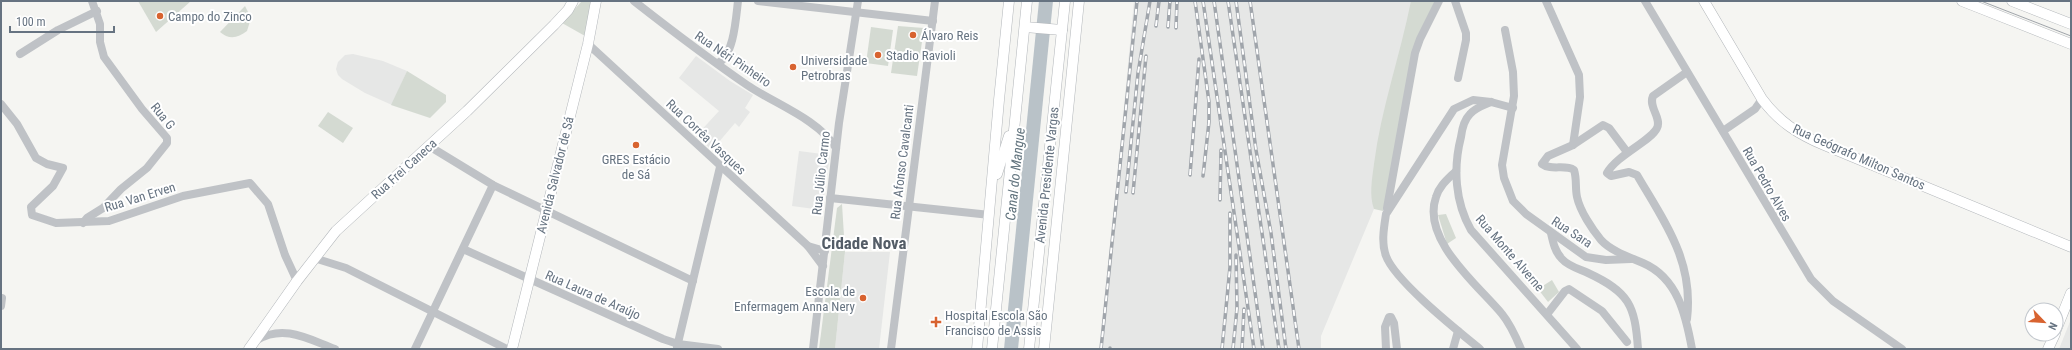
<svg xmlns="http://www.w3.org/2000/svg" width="2072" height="350" viewBox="0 0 2072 350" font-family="'Roboto Condensed',sans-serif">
  <rect width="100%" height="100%" fill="#f5f5f2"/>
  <g fill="#e6e7e6">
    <polygon points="1134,1 1414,1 1378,159 1374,209 1321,336 1321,349 1101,349"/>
    <polygon points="353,54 383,61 407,71 392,105 365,93 342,79 338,75 336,69 338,62 345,55"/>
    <polygon points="696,56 730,81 753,95 745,108 750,112 739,127 735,123 712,150 696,136 719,111 679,78"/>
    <polygon points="799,151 830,155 822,210 792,206"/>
    <polygon points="845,252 890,252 879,349 835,349"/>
    <polygon points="2071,319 2071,349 2059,349"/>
  </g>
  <g fill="#d4dad2">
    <polygon points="138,1 191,1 156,32"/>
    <polygon points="582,1 590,1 592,4 585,36 562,23"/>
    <path d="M1411,1H1438L1415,44L1392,182L1383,211L1374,209C1369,195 1372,179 1374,164C1381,109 1400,56 1411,1Z"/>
    <path d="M245,6L251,18L247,31C238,38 229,40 220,32Z"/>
    <polygon points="898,26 924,28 917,76 891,73"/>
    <polygon points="871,27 893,30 888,66 866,63"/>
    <polygon points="407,71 446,95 446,102 430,118 391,105"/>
    <polygon points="328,112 353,128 343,143 318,126"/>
    <polygon points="842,204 845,252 835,349 819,349 837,208"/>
    <polygon points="1446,214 1456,238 1447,244 1438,215"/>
    <polygon points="1552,280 1559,292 1548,302 1538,289"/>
  </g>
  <polygon fill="#b9c2c8" points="1039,1 1053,1 1018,349 1004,349"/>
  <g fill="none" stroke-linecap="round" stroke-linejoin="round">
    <defs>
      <g id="major">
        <path d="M1704,1L1762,99C1779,122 1798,134 1824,145L2071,247"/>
        <polyline points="1962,1 2071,44"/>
        <polyline points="2012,1 2071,24"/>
        <polyline points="1025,27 1062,30"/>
        <polyline points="997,174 1009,136"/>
        <polyline points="2056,330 2071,293"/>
        <polyline points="249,349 297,281 336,231 467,111 554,25 568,10 573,1"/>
        <polyline points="512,349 588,44 596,1"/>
        <polyline points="977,349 999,100 1009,1"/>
        <polyline points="992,349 1027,1"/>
        <polyline points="1029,349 1065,1"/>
        <polyline points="1044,349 1079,1"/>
        <polyline points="2048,349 2055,334"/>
      </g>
    </defs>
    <use href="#major" stroke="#b2b6ba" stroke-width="11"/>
    <g stroke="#bfc2c6" stroke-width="8">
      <path d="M634,1C671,30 708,58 747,85C775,104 818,119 836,148"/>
      <polyline points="758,1 933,21"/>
      <polyline points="1455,1 1466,33 1466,40 1458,78"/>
      <polyline points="1546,1 1579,75 1580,97 1573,145"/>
      <polyline points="1645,1 1811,279 1833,301 1902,349"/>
      <polyline points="1505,30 1513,72 1514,96 1502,165 1504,178 1513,201 1526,214 1586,257 1606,260 1631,259"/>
      <polyline points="588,44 808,246 825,251"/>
      <polyline points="20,54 58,30 97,11"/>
      <path d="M718,63C734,56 736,17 738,1"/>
      <path d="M1491,102C1484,105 1475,108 1470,114C1464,120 1462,129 1461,137C1453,168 1455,202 1471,230L1577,349"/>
      <polyline points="1,104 17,124 36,158 47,164 63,168 53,186 31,207 32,215 56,223 109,221 183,196 250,183 268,204 285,255 297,281"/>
      <polyline points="1723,131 1755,109 1762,99"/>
      <polyline points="429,146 493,185 693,281"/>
      <path d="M1627,152L1609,128L1603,125L1573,145L1548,156L1542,164C1551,171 1565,164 1574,170C1577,179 1575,188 1577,197C1580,211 1592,229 1601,240C1611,251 1629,257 1643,263C1678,278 1686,316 1692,349"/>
      <path d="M1456,171C1448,179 1439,186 1436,197C1421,240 1478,285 1502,314C1511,325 1516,337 1521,349"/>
      <polyline points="830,198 990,215"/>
      <polyline points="1387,208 1415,53 1420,39 1439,1"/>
      <polyline points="83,223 87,218 103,208 121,189 147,168 167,143 167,138 142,109 104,57 100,42 100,24 92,1"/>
      <path d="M1551,233C1553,242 1555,252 1562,259C1568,266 1579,269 1588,273C1629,292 1635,305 1638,349"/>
      <polyline points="808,246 823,266"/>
      <polyline points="463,249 663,339 678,344 718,349"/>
      <polyline points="314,258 346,268 507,349"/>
      <polyline points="1,306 2,298"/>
      <polyline points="1548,313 1565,291 1569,289 1602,311 1627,342"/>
      <path d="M1687,319C1694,261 1665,223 1637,175L1629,172L1611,176L1607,173C1617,155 1651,141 1657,128C1662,118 1648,107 1653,96L1687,72"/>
      <path d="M257,340C284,324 308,339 335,349"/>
      <polyline points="677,347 720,167"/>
      <polyline points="415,349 493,185"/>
      <polyline points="813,349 839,123 858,1"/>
      <polyline points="891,349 935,1"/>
      <polyline points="1386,349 1385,327 1389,317 1391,317 1394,323 1397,349"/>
      <polyline points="1453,349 1458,331"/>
      <path d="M1480,349C1458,331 1395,281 1386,256C1381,243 1384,227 1386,214L1454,109L1473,100L1491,102L1513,108"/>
    </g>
    <use href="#major" stroke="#fff" stroke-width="10"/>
    <polyline stroke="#a0a5ab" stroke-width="1" points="1981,1 2071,36"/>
    <defs>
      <g id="rail">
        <polyline points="1195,1 1209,102 1209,122 1203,176"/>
        <polyline points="1203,1 1254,349"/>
        <polyline points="1214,1 1263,349"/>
        <polyline points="1228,1 1279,349"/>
        <polyline points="1236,1 1256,150 1271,233 1286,349"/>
        <polyline points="1250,1 1299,349"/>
        <polyline points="1156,26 1159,1"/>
        <polyline points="1168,27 1170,1"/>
        <polyline points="1176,28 1177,1"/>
        <polyline points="1190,175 1199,59"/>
        <polyline points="1126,192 1138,73 1150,1"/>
        <polyline points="1133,193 1146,56"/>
        <polyline points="1220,200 1221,150"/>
        <polyline points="1101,349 1137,1"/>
        <polyline points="1110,349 1110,348"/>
        <polyline points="1222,349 1230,267 1230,213"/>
        <polyline points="1233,349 1237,308 1236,255"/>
        <polyline points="1242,349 1244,309"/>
      </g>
    </defs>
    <use href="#rail" stroke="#a0a5ab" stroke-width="3.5"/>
    <use href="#rail" stroke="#fff" stroke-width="2" stroke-dasharray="6" stroke-linecap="butt"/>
  </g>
  <g fill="#d86330" stroke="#fff" stroke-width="1.5">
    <circle cx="160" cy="16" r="4"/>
    <circle cx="913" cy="35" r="4"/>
    <circle cx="878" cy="55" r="4"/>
    <circle cx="793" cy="67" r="4"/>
    <circle cx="636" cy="145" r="4"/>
    <circle cx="863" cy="298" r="4"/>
    <path d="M934 316h4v4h4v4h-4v4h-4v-4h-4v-4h4z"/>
  </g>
  <g text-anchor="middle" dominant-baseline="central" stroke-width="4" stroke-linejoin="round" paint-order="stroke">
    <g font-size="13" fill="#667381" stroke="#fff" text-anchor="start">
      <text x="168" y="16">Campo do Zinco</text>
      <text x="921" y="35">Álvaro Reis</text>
      <text x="886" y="55">Stadio Ravioli</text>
      <text x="801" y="60">Universidade<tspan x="801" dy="15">Petrobras</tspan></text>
      <text x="636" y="159" text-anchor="middle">GRES Estácio<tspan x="636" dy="15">de Sá</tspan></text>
      <text x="855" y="291" text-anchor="end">Escola de<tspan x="855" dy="15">Enfermagem Anna Nery</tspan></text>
      <text x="945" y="315">Hospital Escola São<tspan x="945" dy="15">Francisco de Assis</tspan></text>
    </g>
    <g font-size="13" fill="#667381" stroke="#fff">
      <text transform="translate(733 59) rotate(34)">Rua Néri Pinheiro</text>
      <text transform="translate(163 116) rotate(51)">Rua G</text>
      <text transform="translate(706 137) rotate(43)">Rua Corrêa Vasques</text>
      <text transform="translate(1859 157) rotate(24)">Rua Geógrafo Milton Santos</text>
      <text transform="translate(902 162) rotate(-83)">Rua Afonso Cavalcanti</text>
      <text transform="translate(404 169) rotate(-42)">Rua Frei Caneca</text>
      <text transform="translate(821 173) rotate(-84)">Rua Júlio Carmo</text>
      <text transform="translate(555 175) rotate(-76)">Avenida Salvador de Sá</text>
      <text transform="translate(1047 175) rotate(-84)">Avenida Presidente Vargas</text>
      <text transform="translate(1767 184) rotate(60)">Rua Pedro Alves</text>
      <text transform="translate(140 197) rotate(-17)">Rua Van Erven</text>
      <text transform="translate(1572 232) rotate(33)">Rua Sara</text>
      <text transform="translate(1510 253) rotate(49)">Rua Monte Alverne</text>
      <text transform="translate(593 295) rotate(24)">Rua Laura de Araújo</text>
    </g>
    <g font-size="14" font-style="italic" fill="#62747e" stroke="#fff">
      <text transform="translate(1015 174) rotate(-84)">Canal do Mangue</text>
    </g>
    <g font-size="17" font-weight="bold" fill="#545d67" stroke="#fff">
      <text x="864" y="243">Cidade Nova</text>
    </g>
  </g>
  <rect width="2072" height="350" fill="none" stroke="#667381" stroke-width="4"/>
  <g transform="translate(2044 322) rotate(115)"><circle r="19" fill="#ffffff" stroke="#c2c7cd"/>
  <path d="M0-3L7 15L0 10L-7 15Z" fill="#d86330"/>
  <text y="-6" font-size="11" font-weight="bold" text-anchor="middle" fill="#667381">N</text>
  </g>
  <path d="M10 26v6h104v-6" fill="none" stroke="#667381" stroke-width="2"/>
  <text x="16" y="26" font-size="12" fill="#667381" stroke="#ffffff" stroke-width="3" paint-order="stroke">100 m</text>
</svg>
